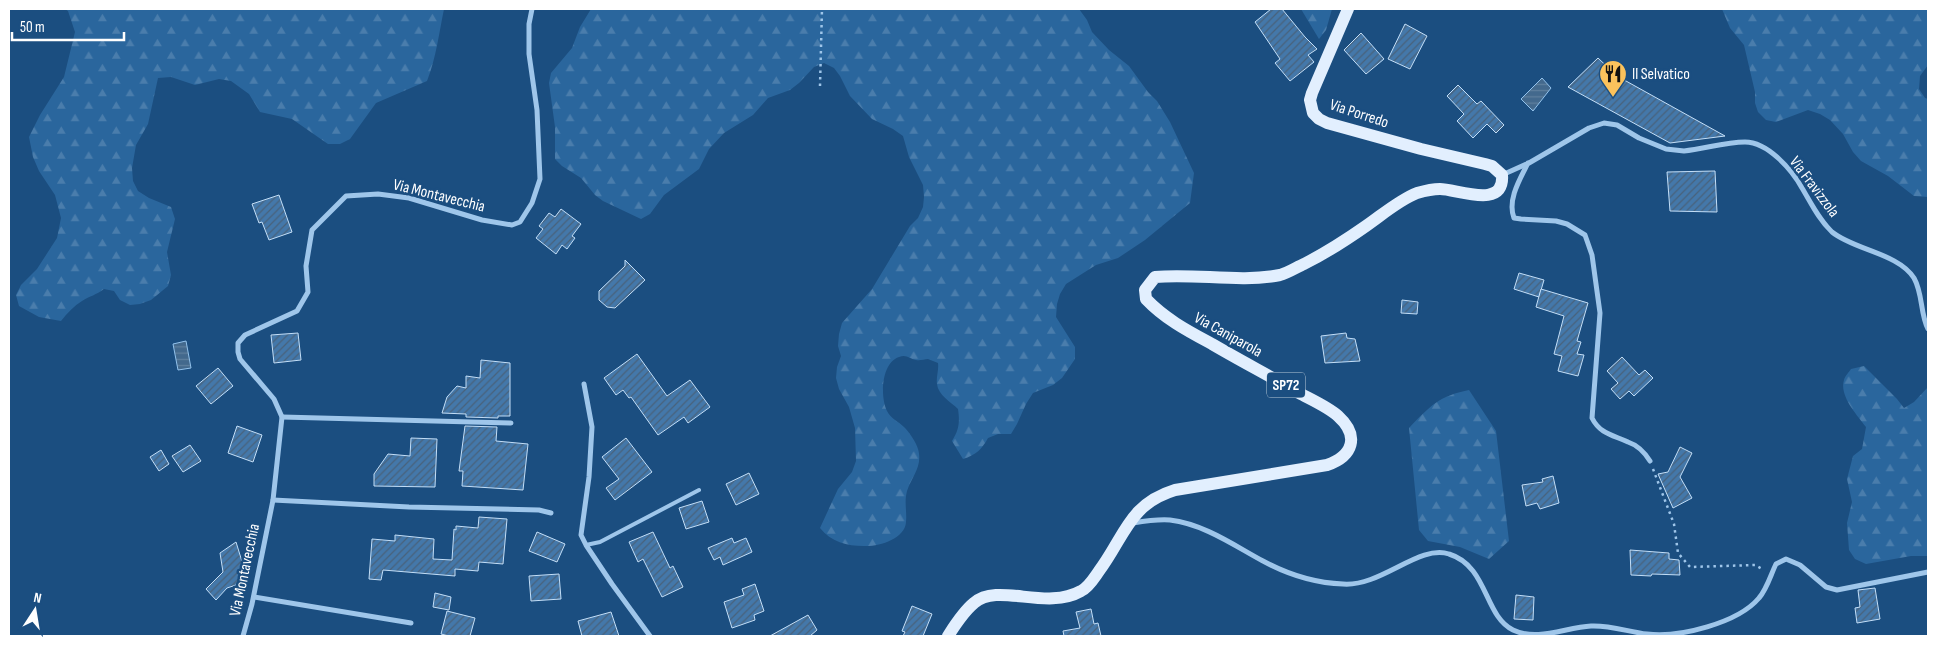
<svg xmlns="http://www.w3.org/2000/svg" width="1937" height="645" viewBox="0 0 1937 645" font-family="'Sofia Sans Condensed',sans-serif">
  <defs>
    <pattern id="forest-firs" width="22" height="20" patternUnits="userSpaceOnUse" patternTransform="scale(1.25)"><rect width="22" height="20" fill="#2a669d"/><path d="M5 1l3.5 6h-7zM16 11l3.5 6h-7z" fill="#4a7dac"/></pattern>
    <pattern id="water-rules" width="6" height="5" patternUnits="userSpaceOnUse" patternTransform="scale(1.25)"><rect width="6" height="5" fill="#43698d"/><path d="M0 2.5h6" fill="none" stroke="#5f809e"/></pattern>
    <pattern id="building-hatch" width="6" height="6" patternUnits="userSpaceOnUse" patternTransform="scale(1.25)"><rect width="6" height="6" fill="#4478aa"/><path d="M-1 1l2-2M0 6l6-6M5 7l2-2" fill="none" stroke="#48627b"/></pattern>
  </defs>
  <rect width="100%" height="100%" fill="#1b4e80"/>
  <g fill="url(#forest-firs)">
    <path d="M65,9H444C439,33 436,58 427,81L376,103L350,139L340,144H328L292,119L260,112L249,94L231,81L219,79L195,85L171,77L158,78L148,124L136,145L132,168L133,181L138,191L149,198L171,207L175,219L167,252L171,275L168,286L151,300L140,304L130,305L120,300L114,291L104,289C96,295 90,296 82,301C74,306 67,313 61,321L39,317L19,306L16,295L21,285L37,269L57,238L61,218L55,195L39,171L33,157L29,137L40,115L64,77L75,32L68,11Z"/>
    <path d="M591,9H1079L1087,20L1092,32L1109,50L1129,66L1148,92L1157,101L1170,122L1194,173L1190,203L1145,240L1118,258L1096,265L1066,284L1060,294L1057,304L1056,317L1075,347V359L1062,378L1053,385L1033,393L1026,404L1017,424L1011,434H998L988,438C982,449 976,455 963,459L952,441C959,430 960,422 958,409C951,402 938,395 937,384C936,377 939,370 938,363C935,362 931,360 928,359C924,359 920,361 916,360C909,359 907,354 899,357C881,363 880,397 887,411C891,419 898,421 904,427C909,432 916,442 918,449C923,466 912,476 907,491C904,502 907,511 906,522C905,539 878,547 864,546C847,546 831,542 820,528L838,489L852,472L856,461L855,428L849,407L839,389L836,378L837,367L841,356L838,346L839,334L842,323L872,289L910,226L918,218L923,207L924,197L923,185L909,157L903,136L893,129L872,119L850,96L840,76L834,68L824,63L814,67L799,83L790,90L768,98L753,115L724,133L709,149L699,169L664,195L650,214L641,219L603,201L595,195L581,178L562,166L555,159V127L549,83L551,73L572,48L580,27Z"/>
    <polygon points="1301,9 1332,9 1326,30 1319,39"/>
    <polygon points="1722,9 1928,9 1928,65 1920,76 1919,89 1925,98 1928,99 1928,197 1914,196 1888,176 1861,161 1853,152 1843,134 1830,120 1820,114 1808,110 1776,122 1766,120 1758,112 1755,103 1755,92 1744,45 1730,28"/>
    <path d="M1864,366L1897,399L1904,408L1914,402L1928,387V556H1911L1866,564L1855,559L1849,550L1847,523L1852,502L1847,479L1853,456L1862,449L1866,427C1857,415 1839,396 1844,380C1845,376 1849,372 1851,369Z"/>
    <path d="M1469,390L1496,431L1509,541L1489,559L1460,547L1428,541L1419,530L1409,428C1430,406 1439,396 1469,390Z"/>
  </g>
  <g fill="url(#water-rules)" stroke="#92c2ec">
    <polygon points="1542,78 1551,88 1533,111 1521,99"/>
    <polygon points="186,341 191,368 178,370 173,344"/>
  </g>
  <g fill="url(#building-hatch)" stroke="#c3def7">
    <polygon points="1271,9 1282,9 1305,37 1317,49 1308,55 1314,62 1290,81 1275,63 1280,59 1255,22"/>
    <polygon points="1405,24 1427,36 1410,69 1388,59"/>
    <polygon points="1361,33 1384,59 1366,74 1344,50"/>
    <polygon points="1598,58 1617,76 1725,136 1670,143 1568,87"/>
    <polygon points="1458,85 1477,104 1481,101 1504,125 1496,133 1487,124 1473,138 1457,121 1464,114 1447,96"/>
    <polygon points="1715,171 1717,212 1670,211 1667,172"/>
    <polygon points="279,195 292,232 269,240 262,222 259,223 252,204"/>
    <polygon points="561,209 581,224 572,236 575,238 567,249 562,245 556,254 536,238 543,229 539,226 549,213 555,217"/>
    <polygon points="625,260 645,280 615,308 607,307 599,300 599,291 625,266"/>
    <polygon points="1519,273 1544,280 1539,297 1514,289"/>
    <polygon points="1541,289 1588,303 1577,341 1581,342 1577,354 1584,355 1578,376 1558,371 1562,356 1554,354 1564,316 1536,307"/>
    <polygon points="1402,300 1418,302 1417,314 1401,313"/>
    <polygon points="298,333 301,360 274,363 271,335"/>
    <polygon points="1346,333 1347,338 1355,339 1360,361 1325,363 1321,336"/>
    <polygon points="637,354 667,396 690,380 710,407 688,423 684,417 658,435 631,397 629,398 623,390 616,395 604,378"/>
    <polygon points="1622,357 1639,375 1645,370 1653,378 1634,396 1629,391 1620,399 1611,389 1618,383 1607,371"/>
    <polygon points="481,360 510,363 510,416 498,416 498,418 466,417 466,414 442,413 447,397 457,386 466,388 466,376 480,378"/>
    <polygon points="218,368 233,386 211,404 196,386"/>
    <polygon points="237,426 262,435 253,462 228,453"/>
    <polygon points="465,426 497,427 496,441 528,444 523,490 462,486 463,471 459,471"/>
    <polygon points="411,438 437,439 435,487 374,486 374,474 388,454 410,456"/>
    <polygon points="626,438 652,472 615,500 606,488 619,479 602,457"/>
    <polygon points="190,445 201,461 183,472 172,456"/>
    <polygon points="1680,447 1692,453 1680,477 1692,498 1673,508 1658,474 1668,472"/>
    <polygon points="161,450 169,464 159,471 150,457"/>
    <polygon points="749,473 759,494 736,505 726,484"/>
    <polygon points="1553,476 1559,503 1540,509 1537,503 1526,506 1522,485 1543,482 1542,479"/>
    <polygon points="702,501 709,522 686,529 679,508"/>
    <polygon points="479,517 507,519 503,564 479,562 478,571 455,569 455,576 383,570 381,580 369,579 372,539 395,541 395,535 434,539 433,559 452,560 454,529 456,530 456,526 478,528"/>
    <polygon points="537,532 565,544 557,562 529,551"/>
    <polygon points="653,532 670,568 673,566 683,587 662,597 643,559 638,562 629,542"/>
    <polygon points="732,538 734,543 746,538 752,552 723,565 720,557 714,560 708,548"/>
    <polygon points="236,542 248,581 227,588 216,600 206,589 223,572 220,553"/>
    <polygon points="1630,550 1669,553 1669,559 1679,560 1680,575 1652,574 1651,576 1631,575"/>
    <polygon points="559,574 561,599 531,601 529,576"/>
    <polygon points="755,584 764,611 754,615 755,620 732,628 724,602 744,595 742,589"/>
    <polygon points="1875,588 1880,619 1857,623 1855,608 1860,607 1858,590"/>
    <polygon points="435,593 451,597 449,610 433,607"/>
    <polygon points="1516,595 1534,597 1533,620 1514,619"/>
    <polygon points="912,606 932,614 923,636 903,636 905,632 902,631"/>
    <polygon points="1091,609 1094,624 1098,623 1101,636 1064,636 1063,631 1080,628 1076,612"/>
    <polygon points="447,611 475,618 470,636 449,636 441,634"/>
    <polygon points="611,612 619,636 582,636 578,621"/>
    <polygon points="808,615 817,630 810,636 770,636"/>
  </g>
  <g fill="none" stroke-linecap="round" stroke-linejoin="round">
    <g stroke="#9fc6ea" stroke-width="2.5" stroke-dasharray="2.5 4" stroke-linecap="butt">
      <polyline points="820,86 822,9"/>
      <polyline points="1653,469 1674,524 1678,553 1690,567 1755,565 1764,570"/>
    </g>
    <polyline stroke="#9fc6ea" stroke-width="4" points="586,545 600,542 699,490"/>
    <g stroke="#9fc6ea" stroke-width="5">
      <path d="M1528,163C1520,179 1507,200 1514,218L1521,219L1556,221L1567,224L1585,235L1592,255L1600,313L1592,418C1600,434 1613,435 1628,442C1637,445 1645,453 1650,461"/>
      <path d="M1502,175L1529,163L1589,128L1604,123L1617,125L1639,138L1666,149L1684,151C1704,149 1725,142 1745,142C1768,142 1792,170 1802,188C1811,203 1819,220 1832,232C1854,250 1898,253 1914,278C1923,294 1920,313 1928,329"/>
      <polyline points="584,384 592,427 589,477 581,535 586,545 612,584 650,636"/>
      <polyline points="282,417 511,423"/>
      <polyline points="273,500 409,507 539,510 551,513"/>
      <path d="M1133,523C1145,521 1158,519 1170,520C1204,524 1235,546 1263,561C1287,574 1316,583 1343,584C1381,587 1419,544 1449,554C1488,566 1484,616 1513,630C1538,642 1566,627 1591,626C1610,625 1629,632 1647,634C1679,638 1738,623 1759,598C1767,589 1771,574 1776,564L1786,559L1800,565L1826,587L1837,590L1928,572"/>
      <polyline points="254,597 411,623"/>
      <polyline points="243,636 252,604 273,500 282,417 274,399 240,359 238,352 238,343 245,335 297,311 308,292 306,266 312,230 346,196 378,194 409,198 482,220 512,225 520,222 532,203 540,179 537,110 529,54 529,24 532,9"/>
    </g>
    <path stroke="#e2effe" stroke-width="12" d="M948,636C955,625 963,612 974,603C998,582 1046,611 1081,591C1089,587 1094,578 1099,571C1125,536 1129,504 1175,490L1327,465C1353,456 1360,436 1338,416C1328,407 1312,400 1299,393C1270,376 1241,361 1212,344C1188,331 1165,319 1146,299L1145,290L1155,277C1196,273 1239,283 1280,275C1288,273 1297,267 1304,264C1326,253 1346,240 1366,226C1382,215 1399,200 1417,193C1424,191 1433,189 1440,189C1457,189 1505,210 1502,175L1492,166L1485,164L1421,149L1327,123L1319,119L1313,113L1310,100L1312,93L1348,9"/>
  </g>
  <defs>
    <symbol id="restaurant-pin" viewBox="-11 -11 22 30"><path d="M0 17L-7.5 6A9.5 9.5 0 1 1 7.5 6Z" fill="#fbc25c" stroke="#1b4e80"/><path d="M-5-6h1v4h1v-4h1v4h1v-4h1v5L-1.5 .5V6h-2V.5L-5-1ZM5-6V6H3V1.5H1.5Q1.5-4 5-6Z" fill="#111"/></symbol>
  </defs>
  <g fill-rule="evenodd">
    <use href="#restaurant-pin" x="1597" y="58" width="32" height="43"/>
  </g>
  <g text-anchor="middle" dominant-baseline="central" stroke-width="5" stroke-linejoin="round" paint-order="stroke">
    <rect fill="#1b4e80" stroke="#bbcad9" stroke-width="1" x="1267" y="372.5" width="38" height="25" rx="4"/>
    <g font-size="15" font-weight="bold" fill="#fff">
      <text x="1286" y="385">SP72</text>
    </g>
    <g font-size="16" fill="#fff" stroke="#1b4e80" text-anchor="start">
      <text x="1632" y="74">Il Selvatico</text>
    </g>
    <g font-size="16" fill="#fff" stroke="#1b4e80">
      <text transform="translate(1359 114) rotate(18)">Via Porredo</text>
      <text transform="translate(1814 187) rotate(53)">Via Fravizzola</text>
      <text transform="translate(439 196) rotate(14)">Via Montavecchia</text>
      <text transform="translate(1228 335) rotate(29)">Via Caniparola</text>
      <text transform="translate(245 570) rotate(-78)">Via Montavecchia</text>
    </g>
  </g>
  <rect width="1937" height="645" fill="none" stroke="#ffffff" stroke-width="20"/>
  <g transform="translate(35 610) rotate(12)" stroke="#1b4e80" stroke-width="4" paint-order="stroke">
  <path d="M0-4L9 19L0 12L-9 19Z" fill="#ffffff"/>
  <text y="-8" font-size="14" font-weight="bold" text-anchor="middle" fill="#ffffff">N</text>
  </g>
  <path d="M12 32v8h112v-8" fill="none" stroke="#ffffff" stroke-width="2.5"/>
  <text x="20" y="32" font-size="15" fill="#ffffff" stroke="#1b4e80" stroke-width="4" paint-order="stroke">50 m</text>
</svg>
